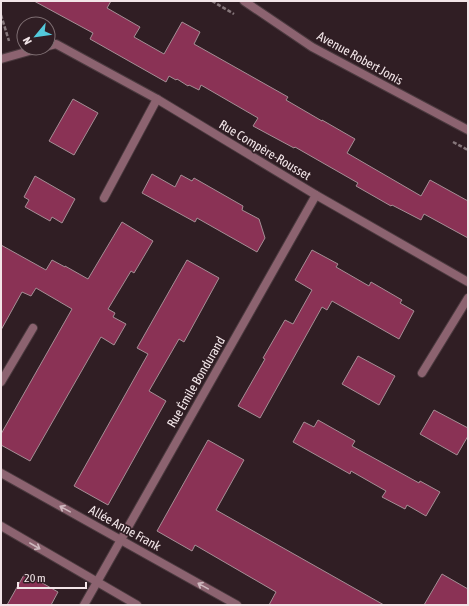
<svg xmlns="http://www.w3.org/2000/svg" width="469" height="606" viewBox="0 0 469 606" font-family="'Asap Condensed',sans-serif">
  <rect width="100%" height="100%" fill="#301e24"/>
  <g fill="#8a3255" stroke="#a58e95">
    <polygon points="34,1 111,1 107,8 140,27 134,37 164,54 182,22 200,32 194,44 288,97 286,100 322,121 322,120 355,139 347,153 421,196 430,180 468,201 468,238 424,214 421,220 392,205 391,206 356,186 358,183 295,147 294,148 253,126 258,118 201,85 199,90 189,85 188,86 177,79 176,80 169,76 166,82 90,39 93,33"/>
    <polygon points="73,99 98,113 74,155 49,141"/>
    <polygon points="152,174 175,187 181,175 192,181 194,178 243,206 242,210 259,219 265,238 257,252 197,218 195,222 142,193"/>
    <polygon points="35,176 75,199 62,223 52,217 50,221 25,207 29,200 24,197"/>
    <polygon points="122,222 153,241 134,273 131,271 108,309 115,313 113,317 126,324 114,345 101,337 30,461 1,445 1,434 72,309 36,288 31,296 22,292 1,330 1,245 46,270 52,260 65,267 65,266 88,279"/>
    <polygon points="312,250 338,264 336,267 369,286 371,282 402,300 400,303 414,311 399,339 332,301 327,310 322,307 260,418 238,406 265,359 263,358 285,320 293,324 312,290 295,280"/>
    <polygon points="187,260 219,278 184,342 179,339 149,391 166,401 108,505 74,486 148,354 137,348"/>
    <polygon points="358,356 395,376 379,405 342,384"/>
    <polygon points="434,410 468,428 468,436 457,455 420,434"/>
    <polygon points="318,420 355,441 352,446 419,483 420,481 440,492 426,516 407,505 405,509 382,497 386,491 351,471 350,474 293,442 304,422 314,427"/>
    <polygon points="208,440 244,460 216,510 384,605 269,605 276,592 195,545 192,551 157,531"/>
    <polygon points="25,573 58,592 51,605 7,605"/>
    <polygon points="442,574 468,589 468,605 424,605"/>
  </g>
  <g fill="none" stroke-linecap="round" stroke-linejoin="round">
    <defs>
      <g id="minor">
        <polyline points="48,46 56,44 157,99 316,195 468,282"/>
        <polyline points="1,59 40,48"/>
        <polyline points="104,198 157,99"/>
        <polyline points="422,373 468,298"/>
        <polyline points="1,382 33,328"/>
        <polyline points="1,473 237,605"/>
        <polyline points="1,526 137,605"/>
        <polyline points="84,605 316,195"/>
      </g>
      <polyline id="tertiary" points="244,1 312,47 468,130"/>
    </defs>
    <use href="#minor" stroke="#4b3a3f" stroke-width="10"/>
    <use href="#tertiary" stroke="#4b3a3f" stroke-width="10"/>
    <g stroke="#86777b" stroke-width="2.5" stroke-dasharray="4 2" stroke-linecap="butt">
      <polyline points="212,1 234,14"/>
      <polyline points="1,15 9,41"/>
      <polyline points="453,142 468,150"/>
    </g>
    <use href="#minor" stroke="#8c6370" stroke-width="8"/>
    <use href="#tertiary" stroke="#8c6370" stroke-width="8"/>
  </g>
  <defs><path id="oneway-shaft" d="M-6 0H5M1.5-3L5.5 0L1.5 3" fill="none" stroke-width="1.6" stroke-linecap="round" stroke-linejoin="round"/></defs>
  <g stroke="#ceb8be">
    <use href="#oneway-shaft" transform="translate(65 509) rotate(-151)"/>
    <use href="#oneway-shaft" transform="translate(35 546) rotate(30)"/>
    <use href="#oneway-shaft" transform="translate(203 586) rotate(-151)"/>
  </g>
  <g text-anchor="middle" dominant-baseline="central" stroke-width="3.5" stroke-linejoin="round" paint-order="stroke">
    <g font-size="13" fill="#f2e5e8" stroke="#301e24">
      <text transform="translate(360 58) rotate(29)">Avenue Robert Jonis</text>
      <text transform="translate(265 150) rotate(31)">Rue Compère-Rousset</text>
      <text transform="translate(196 382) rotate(-60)">Rue Émile Bondurand</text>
      <text transform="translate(125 528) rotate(29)">Allée Anne Frank</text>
    </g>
  </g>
  <rect width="469" height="606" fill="none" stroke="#f2e5e8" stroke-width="4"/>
  <g transform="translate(36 36) rotate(241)"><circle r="19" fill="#301e24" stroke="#7e6e72"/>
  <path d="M0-3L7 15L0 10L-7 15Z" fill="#53cadc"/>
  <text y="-6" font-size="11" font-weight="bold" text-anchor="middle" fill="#f2e5e8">N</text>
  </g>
  <path d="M18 582v6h68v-6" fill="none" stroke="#f2e5e8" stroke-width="2"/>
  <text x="24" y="582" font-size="12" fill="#f2e5e8" stroke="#301e24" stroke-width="3" paint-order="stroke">20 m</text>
</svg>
